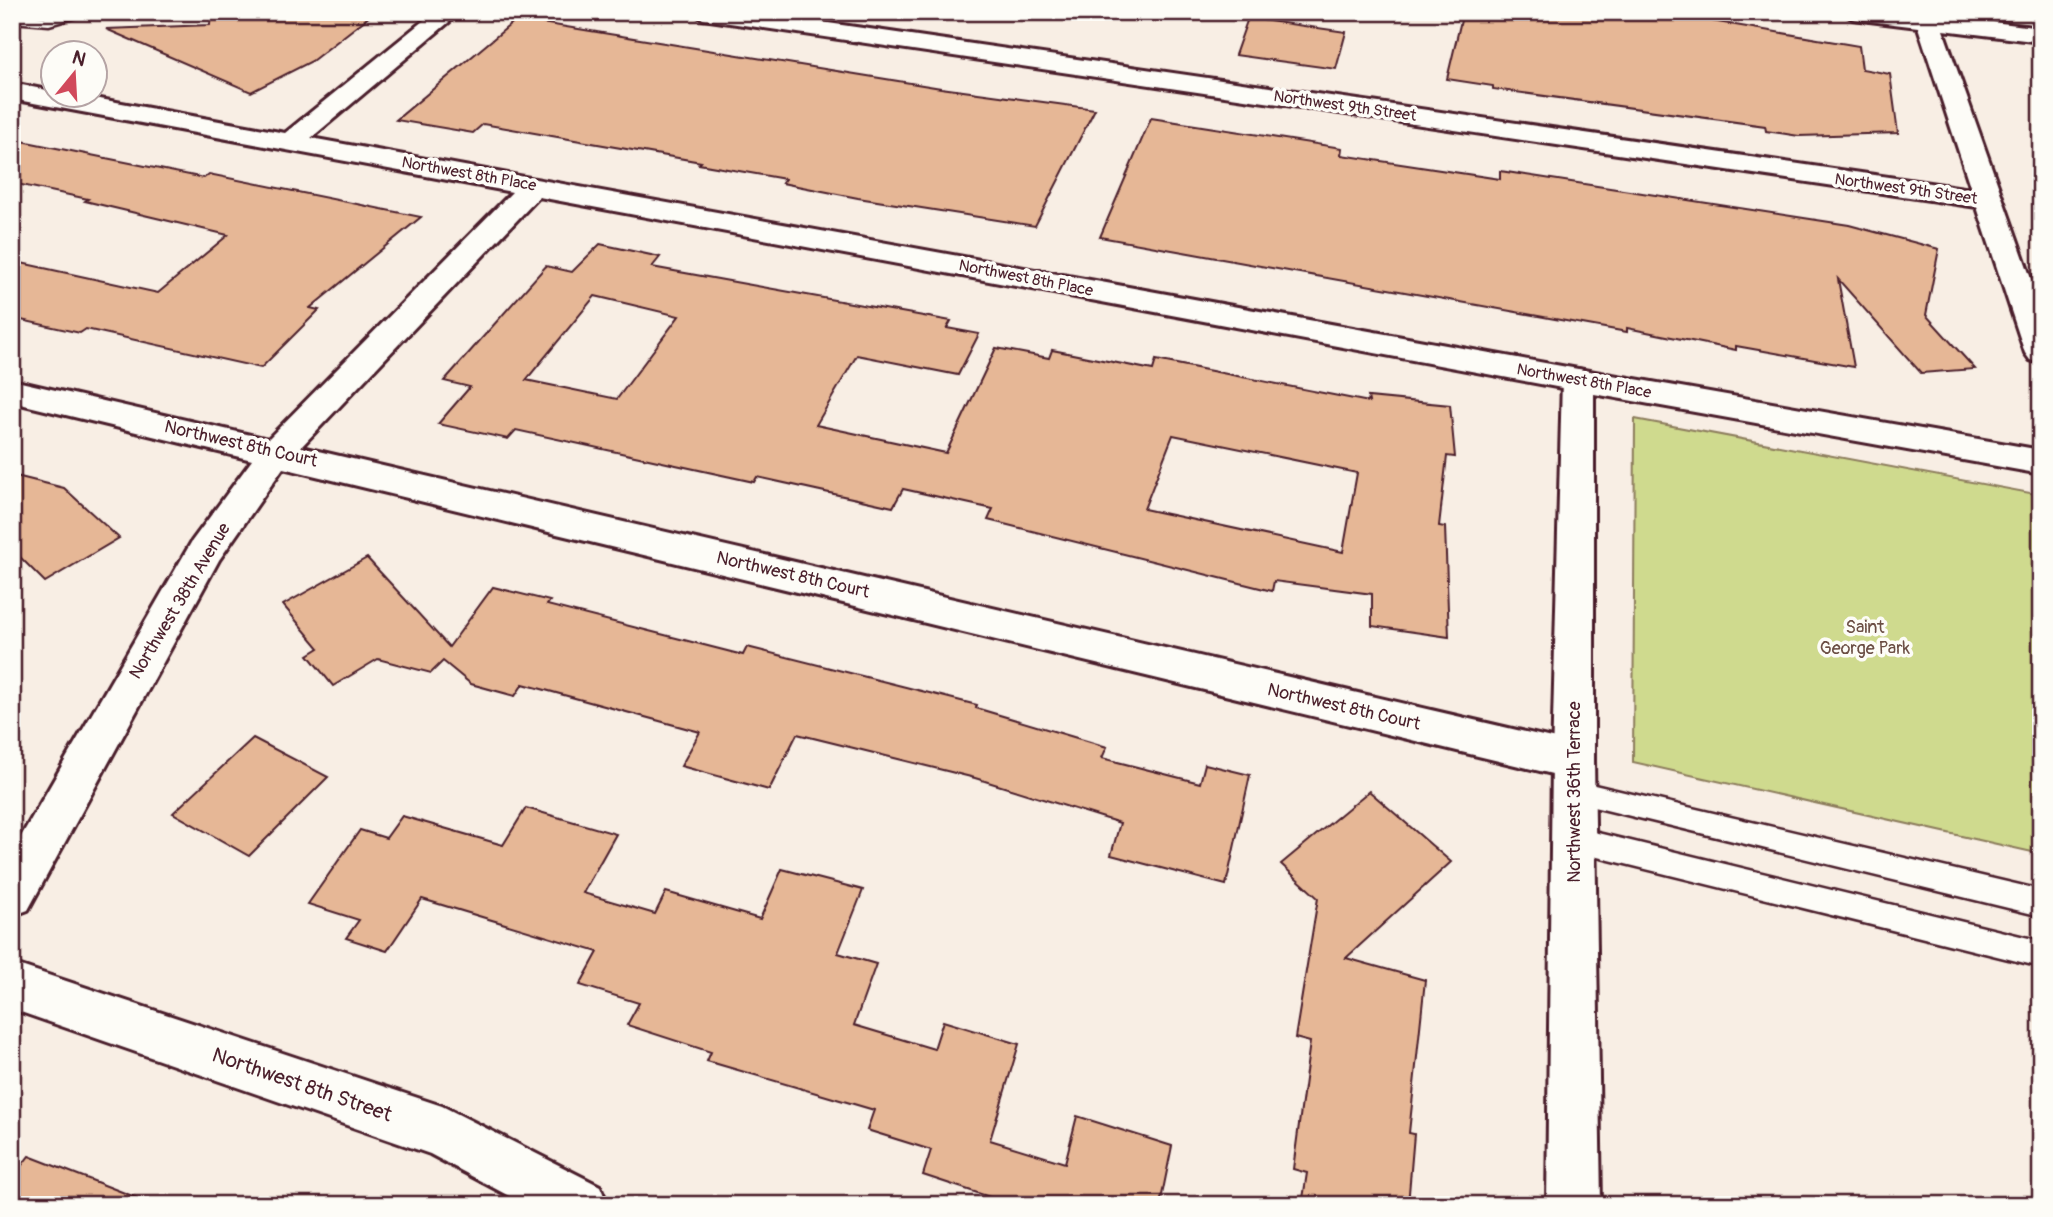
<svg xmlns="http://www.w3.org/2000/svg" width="2053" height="1217" viewBox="0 0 2053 1217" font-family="Pangolin,sans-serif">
  <rect width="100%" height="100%" fill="#f8eee4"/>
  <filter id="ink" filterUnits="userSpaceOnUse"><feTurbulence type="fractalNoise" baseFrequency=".0143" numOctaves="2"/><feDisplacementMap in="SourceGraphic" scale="14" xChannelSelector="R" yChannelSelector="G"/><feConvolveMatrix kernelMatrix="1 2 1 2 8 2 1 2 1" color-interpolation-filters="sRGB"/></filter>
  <g filter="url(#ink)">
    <polygon fill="#cfda8e" stroke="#8c7c5c" stroke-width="2" points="1635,419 2041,495 2041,854 1633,762"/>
    <g fill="#e6b796" stroke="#4a1f2b" stroke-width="2" fill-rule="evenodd">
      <polygon points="211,12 375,12 312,61 251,92 106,29 210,25"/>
      <polygon points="1463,12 1659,12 1859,46 1862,69 1890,74 1898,133 1799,136 1766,131 1765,126 1493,89 1493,86 1447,79"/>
      <polygon points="1248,18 1346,32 1336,69 1235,55"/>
      <polygon points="517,19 941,88 1095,109 1035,226 858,198 782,183 785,179 699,164 701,162 483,124 473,133 396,120"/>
      <polygon points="1151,118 1342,148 1341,155 1500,179 1500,171 1849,225 1939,249 1926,315 1975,369 1921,373 1838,279 1854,367 1736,346 1736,350 1627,328 1627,332 1100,237"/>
      <polygon points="12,139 204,178 209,174 421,217 310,308 319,310 261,368 86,329 80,333 12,318 12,261 158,293 228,235 85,201 88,199 12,183"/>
      <path d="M600,244L660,257L652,267L951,321L947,328L979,334L958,375L857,355L816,425L946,453L996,348L1049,358L1052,350L1153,370L1156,360L1369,402L1368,397L1450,405L1455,457L1447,456L1439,526L1445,527L1449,637L1372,626V594L1274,581L1272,591L988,520L993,509L903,489L893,507L757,477L754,482L516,430L508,439L438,424L470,387L444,381L546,266L572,272ZM595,296L679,316L617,399L526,380ZM1173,435L1357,473L1343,552L1144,509Z"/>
      <polygon points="12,475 64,488 119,538 45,582 12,549"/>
      <polygon points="367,558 449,647 493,587 550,601 547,605 743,655 747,647 977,705 976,708 1107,747 1102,758 1200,783 1205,764 1250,775 1226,885 1111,855 1120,823 975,778 797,734 769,790 681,766 700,732 523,684 515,696 471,684 443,661 431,673 378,659 333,686 308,655 319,648 283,605"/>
      <polygon points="253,738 328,777 249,856 173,813"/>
      <polygon points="1369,791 1451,862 1346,958 1425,980 1409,1133 1414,1134 1408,1205 1302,1205 1307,1173 1293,1169 1310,1042 1295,1038 1318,898 1281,864"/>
      <polygon points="526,808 616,834 583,893 655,914 666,892 760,919 782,869 863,890 838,953 876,964 854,1025 934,1049 943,1021 1019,1044 990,1140 1065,1163 1077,1116 1172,1146 1160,1205 1014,1205 923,1175 931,1150 867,1130 874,1110 707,1061 711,1052 627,1025 639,1003 580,985 598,952 422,899 387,951 346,938 359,920 308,904 360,830 386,838 402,816 503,845"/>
      <polygon points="29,1156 148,1202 148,1205 12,1205 12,1178"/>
    </g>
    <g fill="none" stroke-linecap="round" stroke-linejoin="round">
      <defs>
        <g id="lane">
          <polygon points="68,12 94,12 49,25 12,22 12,14 49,17"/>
          <polygon points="1573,780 2041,890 2041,916 1573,802 1564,799 1560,791 1564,783"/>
          <polygon points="1573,827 2041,941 2041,967 1573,851 1564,847 1560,839 1564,831"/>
        </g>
        <g id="street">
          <polygon points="434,12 461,12 311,138 1578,369 1590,372 1594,380 1590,388 1578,391 539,197 301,447 1573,743 1588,748 1594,761 1588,774 1573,779 283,468 219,560 28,910 12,916 12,852 192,541 252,460 12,402 12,380 268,439 512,192 12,99 12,83 52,91 52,94 73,94 285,133"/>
          <polygon points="691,12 753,12 1971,189 1918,27 1853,19 1841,12 1913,12 2041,28 2041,42 1943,30 2041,307 2041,363 2030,360 2025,353 1977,207 703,19"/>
        </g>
        <g id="secondary">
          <polygon points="1578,369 2041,450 2041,474 1594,394 1594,761 1601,1205 1547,1205 1552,761 1562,380 1566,372"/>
          <polygon points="12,963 442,1106 600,1186 608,1205 526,1205 430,1154 12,1009"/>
        </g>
      </defs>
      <use href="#lane" stroke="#4a1f2b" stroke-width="5"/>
      <use href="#street" stroke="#4a1f2b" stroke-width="6"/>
      <use href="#secondary" stroke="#4a1f2b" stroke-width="6"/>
      <use href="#lane" fill="#fdfcf7" fill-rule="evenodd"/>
      <use href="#street" fill="#fdfcf7" fill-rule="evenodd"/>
      <use href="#secondary" fill="#fdfcf7" fill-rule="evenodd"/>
    </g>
  </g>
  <g text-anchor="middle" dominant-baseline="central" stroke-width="7" stroke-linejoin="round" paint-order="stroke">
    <g font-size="16" fill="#4a1f2b" stroke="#fdfcf7">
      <text transform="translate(1345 106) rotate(8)">Northwest 9th Street</text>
      <text transform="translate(469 174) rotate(10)">Northwest 8th Place</text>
      <text transform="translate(1906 189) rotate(8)">Northwest 9th Street</text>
      <text transform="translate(1026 278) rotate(11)">Northwest 8th Place</text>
      <text transform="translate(1584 381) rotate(10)">Northwest 8th Place</text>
    </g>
    <g font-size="18" fill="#4a1f2b" stroke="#fdfcf7">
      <text transform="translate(241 444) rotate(13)">Northwest 8th Court</text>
      <text transform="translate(793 575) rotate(13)">Northwest 8th Court</text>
      <text transform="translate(180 601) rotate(-59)">Northwest 38th Avenue</text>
      <text transform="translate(1344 707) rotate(13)">Northwest 8th Court</text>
      <text transform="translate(1574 792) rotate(-90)">Northwest 36th Terrace</text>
    </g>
    <g font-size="18" fill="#6b4e44" stroke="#fdfcf7">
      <text x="1865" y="627">Saint<tspan x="1865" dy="21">George Park</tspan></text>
    </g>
    <g font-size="21" fill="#4a1f2b" stroke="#fdfcf7">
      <text transform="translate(302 1085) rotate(19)">Northwest 8th Street</text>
    </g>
  </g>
  <rect width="2053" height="1217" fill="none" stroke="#fdfcf7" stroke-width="42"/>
  <rect x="21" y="21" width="2011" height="1175" fill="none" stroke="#4a1f2b" stroke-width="2.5" filter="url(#ink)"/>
  <g transform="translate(74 74) rotate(18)"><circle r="33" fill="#fdfcf7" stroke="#b5a4a5" stroke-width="2"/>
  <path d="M0-5L12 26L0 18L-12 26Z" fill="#d1495b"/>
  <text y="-10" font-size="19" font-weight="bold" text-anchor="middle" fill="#4a1f2b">N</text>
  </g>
</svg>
